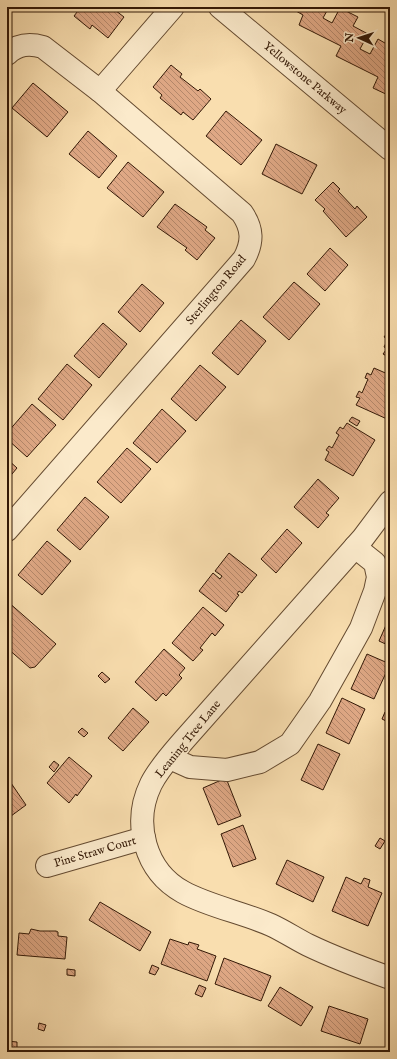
<svg xmlns="http://www.w3.org/2000/svg" width="397" height="1059" viewBox="0 0 397 1059" font-family="'IM FELL English',serif">
  <defs>
    <pattern id="building-back-hatch" width="6" height="6" patternUnits="userSpaceOnUse"><rect width="6" height="6" fill="#dfa885"/><path d="M-1 5l2 2M0 0l6 6M5-1l2 2" fill="none" stroke="#b5886b"/></pattern>
  </defs>
  <rect width="100%" height="100%" fill="#f9deaf"/>
  <filter id="stains"><feTurbulence type="fractalNoise" baseFrequency=".005" numOctaves="4"/><feColorMatrix values="0 0 0 0 .2 0 0 0 0 .09 0 0 0 0 .02 0 0 0 .5 -.17"/></filter>
  <radialGradient id="worn" r=".72"><stop offset=".6" stop-color="#630" stop-opacity="0"/><stop offset="1" stop-color="#630" stop-opacity=".3"/></radialGradient>
  <g fill="url(#building-back-hatch)" stroke="#331806">
    <polygon points="81,7 111,7 124,17 108,38 92,25 90,29 74,16"/>
    <polygon points="289,7 329,7 323,18 332,23 340,8 358,17 353,26 368,34 360,49 370,54 378,39 390,46 390,96 373,88 378,77 336,56 341,46 299,25 303,15"/>
    <polygon points="171,65 182,74 180,77 198,91 200,89 211,99 193,120 183,112 181,115 160,98 162,95 153,87"/>
    <polygon points="33,83 68,112 47,137 12,108"/>
    <polygon points="226,111 262,140 241,165 206,136"/>
    <polygon points="88,131 117,156 99,178 69,154"/>
    <polygon points="276,144 317,165 302,194 262,174"/>
    <polygon points="128,162 164,192 143,217 107,188"/>
    <polygon points="333,182 340,189 338,191 355,209 357,206 367,217 346,237 323,211 325,209 315,200"/>
    <polygon points="175,204 207,227 205,230 215,238 197,260 185,250 187,248 157,227"/>
    <polygon points="330,248 348,265 325,291 307,274"/>
    <polygon points="294,282 320,304 289,340 263,317"/>
    <polygon points="142,284 164,303 140,332 118,312"/>
    <polygon points="241,320 266,341 238,375 212,353"/>
    <polygon points="103,323 127,344 99,378 74,356"/>
    <polygon points="387,333 390,333 390,350 384,347 388,339 384,337"/>
    <polygon points="386,350 390,352 390,358 383,354"/>
    <polygon points="67,364 92,385 63,420 38,399"/>
    <polygon points="200,365 226,387 196,421 171,399"/>
    <polygon points="374,368 390,375 390,413 387,419 356,405 360,398 356,397 359,391 362,393 368,379 365,378 367,373 371,375"/>
    <polygon points="32,404 56,425 27,457 7,439 7,433"/>
    <polygon points="162,409 186,431 157,463 133,443"/>
    <polygon points="352,417 360,421 357,426 349,421"/>
    <polygon points="347,423 375,440 353,476 325,460 329,452 326,450 329,446 332,448 339,435 336,433 340,427 343,429"/>
    <polygon points="127,448 151,469 121,503 97,482"/>
    <polygon points="7,459 17,468 7,480"/>
    <polygon points="318,479 339,498 326,513 329,515 318,528 294,507"/>
    <polygon points="85,497 109,517 80,550 57,530"/>
    <polygon points="287,529 302,543 276,573 261,559"/>
    <polygon points="47,541 71,561 42,595 18,575"/>
    <polygon points="229,553 257,575 242,593 239,591 237,594 239,595 226,612 199,591 213,573 220,579 222,576 215,571"/>
    <polygon points="7,601 56,644 35,667 30,668 7,648"/>
    <polygon points="203,607 224,625 215,636 212,633 200,648 203,650 193,661 172,643"/>
    <polygon points="390,616 390,646 379,641"/>
    <polygon points="164,649 185,668 179,675 182,678 166,696 163,693 156,701 135,682"/>
    <polygon points="367,654 390,664 374,699 351,689"/>
    <polygon points="102,672 110,679 105,683 98,676"/>
    <polygon points="342,698 365,709 349,744 326,733"/>
    <polygon points="133,708 149,722 123,751 108,738"/>
    <polygon points="385,712 390,714 388,722 382,719"/>
    <polygon points="82,728 88,733 84,737 78,732"/>
    <polygon points="318,744 340,754 323,790 301,780"/>
    <polygon points="69,757 92,776 77,796 76,794 69,803 47,783"/>
    <polygon points="54,761 59,765 54,772 49,767"/>
    <polygon points="226,778 241,816 218,825 203,788"/>
    <polygon points="11,783 26,805 7,819 7,786"/>
    <polygon points="243,825 256,859 233,867 221,834"/>
    <polygon points="380,838 385,841 380,849 375,846"/>
    <polygon points="287,860 324,877 313,902 276,884"/>
    <polygon points="346,877 361,884 364,878 370,880 368,887 382,893 368,926 332,911"/>
    <polygon points="100,902 151,932 140,951 89,920"/>
    <polygon points="31,929 40,931 56,931 58,932 58,936 67,937 65,959 17,955 19,933 29,934"/>
    <polygon points="170,939 188,945 189,942 199,945 197,949 216,956 207,981 161,964"/>
    <polygon points="224,958 271,976 261,1001 215,984"/>
    <polygon points="152,965 159,968 155,975 149,973"/>
    <polygon points="67,969 75,970 75,976 67,975"/>
    <polygon points="199,985 206,988 202,997 195,994"/>
    <polygon points="280,987 313,1007 301,1026 268,1006"/>
    <polygon points="329,1006 368,1019 360,1044 321,1031"/>
    <polygon points="39,1023 46,1025 44,1031 38,1029"/>
    <polygon points="7,1041 17,1042 17,1052 7,1052"/>
    <polygon points="39,1049 54,1052 38,1052"/>
  </g>
  <g fill="none" stroke-linecap="round" stroke-linejoin="round">
    <defs>
      <g id="minor">
        <polyline points="220,7 390,149"/>
        <path d="M7,54C18,44 29,43 43,47L100,91L242,213C253,229 253,242 244,259L7,530"/>
        <polyline points="100,91 173,7"/>
        <path d="M390,502L363,538L184,740C172,754 159,768 151,784C132,823 145,871 183,892C208,906 244,913 271,925C284,931 296,939 308,945C335,958 362,968 390,978"/>
        <polyline points="170,758 190,767 227,770 260,762 290,744 320,701 342,662 361,628 375,591 378,577 375,563 355,547"/>
        <polyline points="47,866 144,838"/>
      </g>
    </defs>
    <use href="#minor" stroke="#644a30" stroke-width="24"/>
    <use href="#minor" stroke="#fbeacb" stroke-width="22"/>
  </g>
  <g text-anchor="middle" dominant-baseline="central" stroke-width="3.5" stroke-linejoin="round" paint-order="stroke">
    <g font-size="12" fill="#331806" stroke="#fbeacb">
      <text transform="translate(305 78) rotate(40)">Yellowstone Parkway</text>
      <text transform="translate(216 290) rotate(-50)">Sterlington Road</text>
      <text transform="translate(188 739) rotate(-51)">Leaning Tree Lane</text>
      <text transform="translate(95 852) rotate(-16)">Pine Straw Court</text>
    </g>
  </g>
  <rect width="397" height="1059" fill="none" stroke="#f9deaf" stroke-width="24"/>
  <rect x="8" y="8" width="381" height="1043" fill="none" stroke="#331806" stroke-width="2"/>
  <rect x="12" y="12" width="373" height="1035" fill="none" stroke="#331806"/>
  <g transform="translate(359 38) rotate(273)" stroke="#fbeacb" stroke-width="3" paint-order="stroke">
  <path d="M0-3L7 15L0 10L-7 15Z" fill="#331806"/>
  <text y="-6" font-size="11" font-weight="bold" text-anchor="middle" fill="#331806">N</text>
  </g>
  <rect width="100%" height="100%" filter="url(#stains)"/>
  <rect width="100%" height="100%" fill="url(#worn)"/>
</svg>
